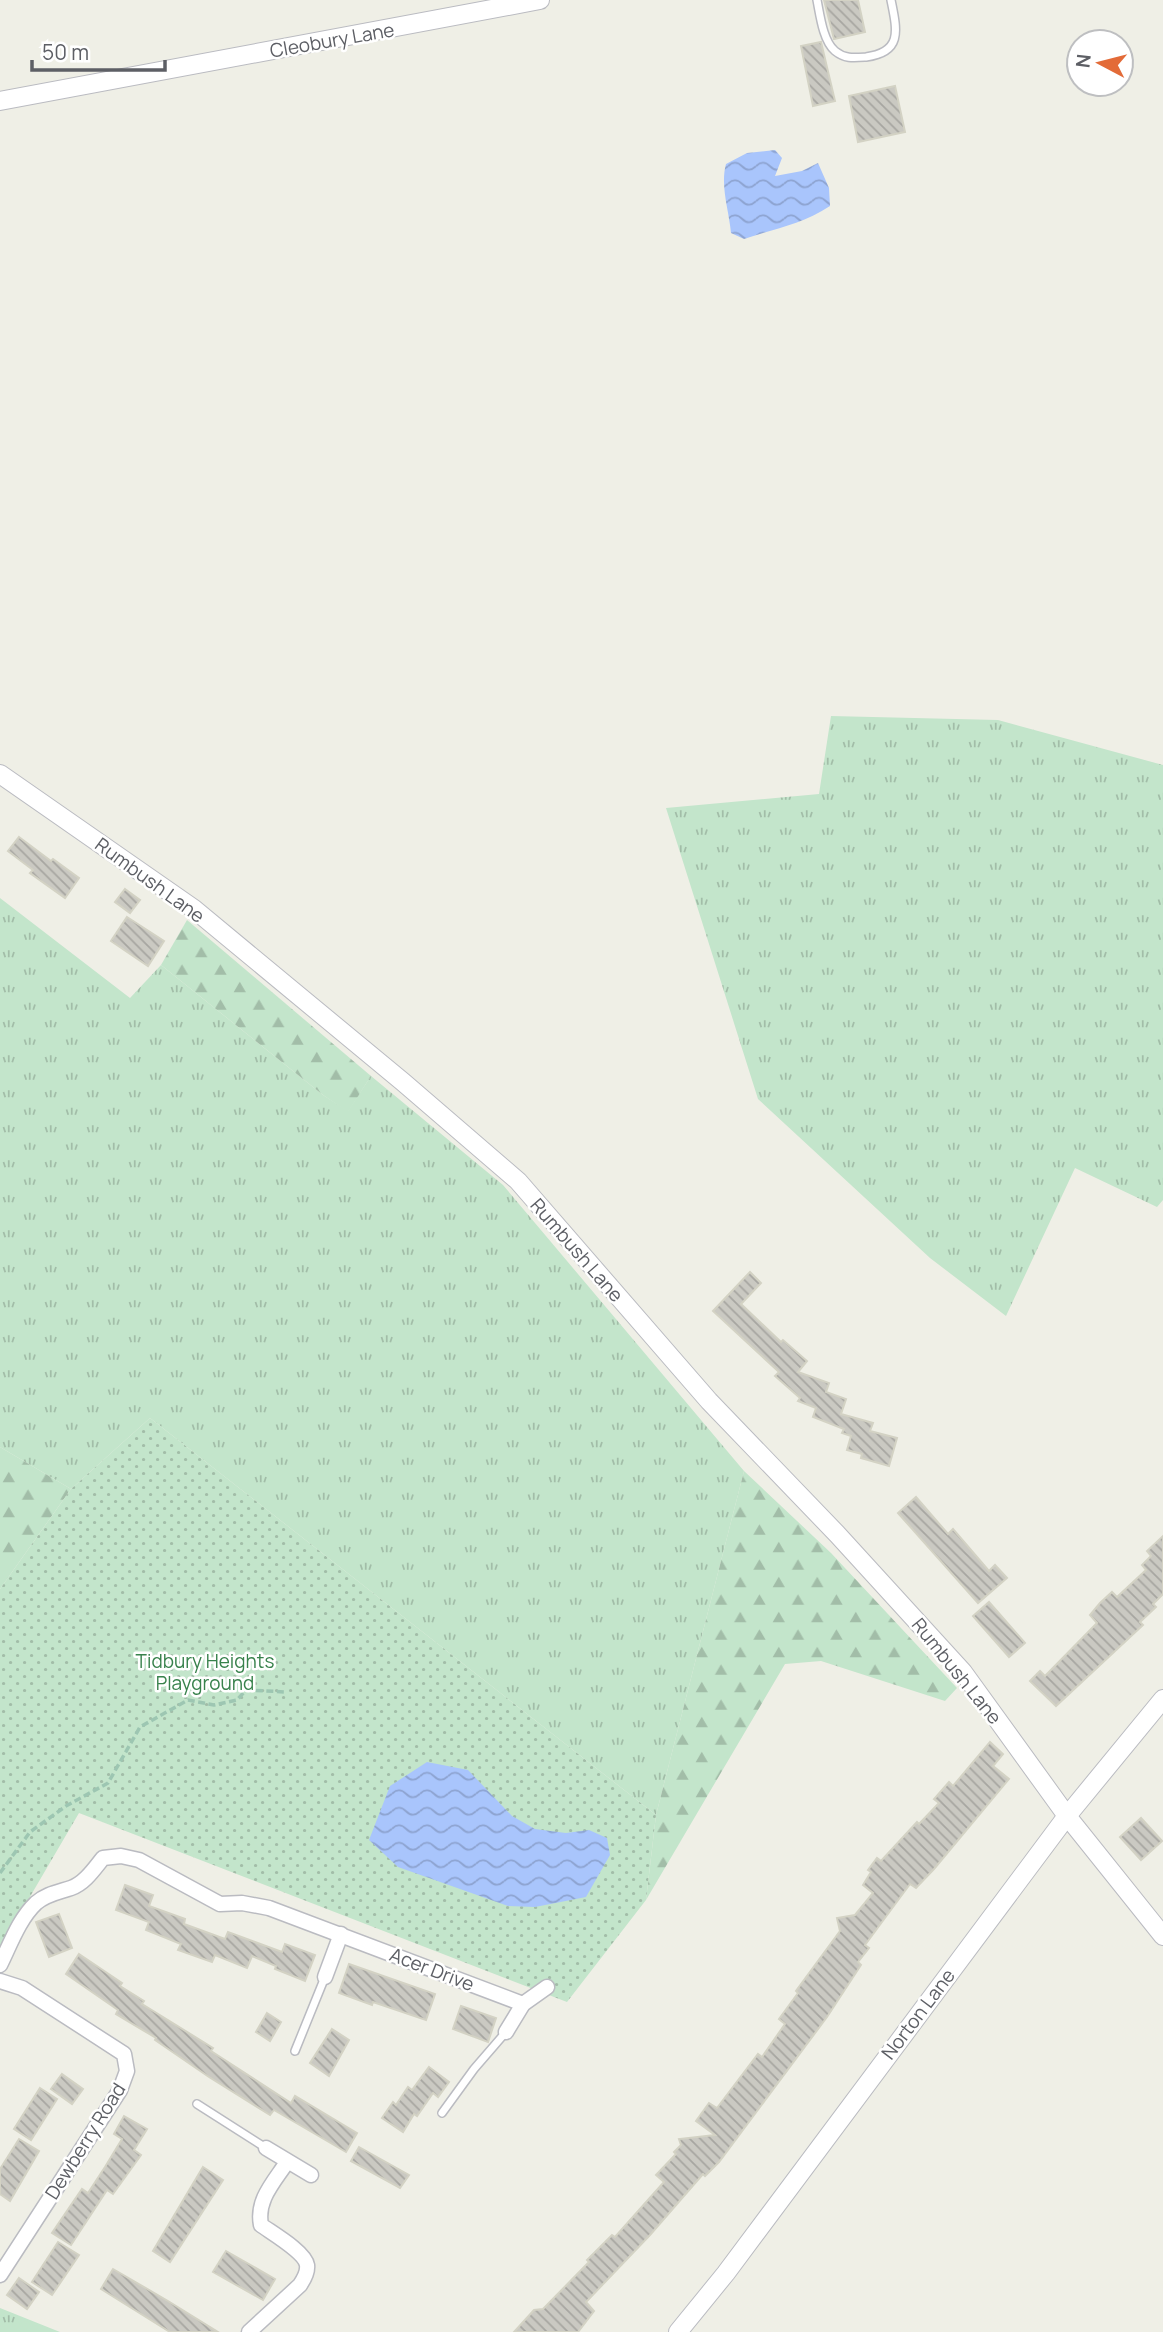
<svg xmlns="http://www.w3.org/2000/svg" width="1163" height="2332" viewBox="0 0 1163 2332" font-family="Manrope,sans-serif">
  <defs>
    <pattern id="grass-tufts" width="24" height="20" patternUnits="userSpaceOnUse" patternTransform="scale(1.75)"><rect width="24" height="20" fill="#c3e5cb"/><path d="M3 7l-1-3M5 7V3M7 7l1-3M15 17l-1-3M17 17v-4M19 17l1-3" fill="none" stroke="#a2bda8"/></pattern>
    <pattern id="forest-firs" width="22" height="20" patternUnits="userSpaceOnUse" patternTransform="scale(1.75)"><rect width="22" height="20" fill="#c3e5cb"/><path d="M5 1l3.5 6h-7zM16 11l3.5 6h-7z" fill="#a2bda8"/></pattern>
    <pattern id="park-dots" width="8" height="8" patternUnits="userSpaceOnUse" patternTransform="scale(1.75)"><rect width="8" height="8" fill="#c3e5cb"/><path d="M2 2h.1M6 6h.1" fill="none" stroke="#a2bda8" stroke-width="1.8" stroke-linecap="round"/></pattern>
    <pattern id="water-waves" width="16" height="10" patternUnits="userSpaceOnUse" patternTransform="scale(1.75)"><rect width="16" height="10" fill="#a9c5fc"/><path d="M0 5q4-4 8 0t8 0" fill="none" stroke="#8da3d0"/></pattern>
    <pattern id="building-back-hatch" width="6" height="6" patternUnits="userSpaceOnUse" patternTransform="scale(1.75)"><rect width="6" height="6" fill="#cac9c2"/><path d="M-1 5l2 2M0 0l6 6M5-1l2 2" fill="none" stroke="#a7a6a1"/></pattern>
  </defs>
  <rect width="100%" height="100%" fill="#efefe6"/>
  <g fill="url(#grass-tufts)">
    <polygon points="831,716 998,720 1163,765 1163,1200 1157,1207 1075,1168 1006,1316 930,1258 758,1099 666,808 819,794"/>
    <polygon points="0,898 130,998 161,965 323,1095 348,1111 371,1076 503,1185 744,1471 656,1815 150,1418 71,1489 0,1447"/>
    <polygon points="0,2308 60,2332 0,2332"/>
  </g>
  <g fill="url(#forest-firs)">
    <polygon points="187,920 371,1076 348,1112 323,1095 161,965"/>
    <polygon points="0,1447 71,1489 0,1589"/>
    <polygon points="744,1471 831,1553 957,1688 945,1701 821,1661 785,1664 646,1900 656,1815"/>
  </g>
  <polygon fill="url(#park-dots)" points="150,1418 656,1815 646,1900 567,2002 79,1813 0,1948 0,1589 71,1489"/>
  <g fill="url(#water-waves)">
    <path d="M775,150L782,158L775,176L802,171L818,163L829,188L830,206C801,225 776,228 744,239L731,233C729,210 720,186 726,164L747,153Z"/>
    <polygon points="427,1762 468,1770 512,1816 535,1829 566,1833 589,1830 607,1838 610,1855 586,1897 535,1907 508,1906 398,1867 369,1840 390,1786"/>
  </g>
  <g fill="url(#building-back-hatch)" stroke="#d3d2c4" stroke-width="2">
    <polygon points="824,0 858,0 865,32 834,39"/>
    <polygon points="821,42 835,101 813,106 801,46"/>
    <polygon points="895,86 905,132 858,142 849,96"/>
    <polygon points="19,837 51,861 53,859 79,878 65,898 30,873 33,870 8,851"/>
    <polygon points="125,889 140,900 130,913 115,902"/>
    <polygon points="127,917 164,941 148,966 111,941"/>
    <polygon points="750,1272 761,1283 741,1304 781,1342 783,1340 807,1361 798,1372 829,1383 826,1392 846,1399 841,1414 873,1423 870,1431 897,1438 889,1466 861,1458 862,1454 847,1450 851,1436 842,1433 844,1429 813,1417 816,1408 798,1401 800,1398 775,1376 779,1372 713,1311"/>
    <polygon points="916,1497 948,1534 953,1529 989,1571 995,1565 1007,1578 978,1603 898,1513"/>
    <polygon points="1163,1536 1163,1594 1153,1604 1156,1607 1140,1622 1143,1625 1056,1706 1030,1681 1040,1671 1045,1676 1097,1623 1090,1615 1100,1603 1112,1592 1117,1597 1146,1570 1142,1565 1151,1556 1147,1551"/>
    <polygon points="989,1602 1025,1643 1009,1657 973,1616"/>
    <polygon points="990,1742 1003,1754 993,1766 1009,1779 934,1869 916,1888 910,1884 865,1945 869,1948 858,1962 861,1965 827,2017 719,2162 705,2176 703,2174 650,2235 586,2302 594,2311 578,2332 514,2332 534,2310 543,2309 589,2262 587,2260 612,2235 615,2237 664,2182 656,2175 676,2154 674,2152 681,2145 679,2139 715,2135 696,2121 709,2103 717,2108 758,2054 762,2057 785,2024 779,2019 798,1993 796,1991 840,1931 837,1918 855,1915 873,1893 863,1885 871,1872 868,1870 877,1858 881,1861 917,1822 919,1824 939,1803 934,1799 949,1782 953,1786"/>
    <polygon points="1141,1818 1162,1841 1141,1860 1120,1837"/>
    <polygon points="125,1885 153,1895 149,1906 185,1919 184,1924 225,1939 228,1932 282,1952 285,1944 315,1955 305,1981 275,1969 276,1966 252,1956 247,1968 215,1955 212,1962 178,1950 181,1944 146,1930 149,1922 116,1910"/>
    <polygon points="59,1914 72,1948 49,1957 36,1922"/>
    <polygon points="79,1954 122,1983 120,1986 144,2001 142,2004 213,2048 211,2051 291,2103 295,2096 357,2133 346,2152 274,2110 270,2115 209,2077 155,2040 156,2038 116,2014 118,2010 66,1974"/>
    <polygon points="349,1964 435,1994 426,2020 373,2002 372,2005 339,1993"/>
    <polygon points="461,2006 496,2018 488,2042 453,2029"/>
    <polygon points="267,2013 281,2022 270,2041 256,2032"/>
    <polygon points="332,2029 349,2040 329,2076 310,2063"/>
    <polygon points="429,2067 449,2082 438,2097 433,2093 417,2116 414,2114 403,2132 382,2118 393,2102 396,2105 408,2087 412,2090"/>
    <polygon points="62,2074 83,2089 72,2104 51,2089"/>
    <polygon points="40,2088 57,2099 31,2140 14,2129"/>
    <polygon points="124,2116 147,2129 134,2150 141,2155 113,2194 107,2190 71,2245 52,2233 82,2189 88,2193 105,2167 122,2139 114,2134"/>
    <polygon points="19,2139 39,2151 10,2201 0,2194 0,2169"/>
    <polygon points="359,2147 409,2175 400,2188 351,2161"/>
    <polygon points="203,2167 223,2180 170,2262 153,2251"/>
    <polygon points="58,2242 79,2255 52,2295 32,2282"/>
    <polygon points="226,2251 275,2279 263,2300 213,2272"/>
    <polygon points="113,2269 168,2301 218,2332 170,2332 101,2289"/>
    <polygon points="19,2278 39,2292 27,2309 7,2295"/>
  </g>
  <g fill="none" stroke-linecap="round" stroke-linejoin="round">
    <defs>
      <g id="service">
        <path d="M817,0C820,15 823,41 835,51C845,59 853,58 866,57C903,52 897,30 891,0"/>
        <polyline points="295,2051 325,1977"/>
        <polyline points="197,2104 266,2148"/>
        <polyline points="442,2113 474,2069 506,2032"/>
      </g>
      <g id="minor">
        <path d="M0,1965C10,1945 19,1919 36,1903C46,1894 59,1892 71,1888C85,1883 94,1869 103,1858L121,1856L139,1860L220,1904L242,1903L269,1908L523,2004"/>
        <polyline points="325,1977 341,1934"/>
        <polyline points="0,1981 22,1988 124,2054 127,2071 120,2090 0,2275"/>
        <polyline points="506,2032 523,2004 547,1987"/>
        <polyline points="266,2148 311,2175"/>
        <path d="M249,2332L300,2285C304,2279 308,2272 307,2265C305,2252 272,2233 261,2225C256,2200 274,2182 287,2162"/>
      </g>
      <g id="tertiary">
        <polyline points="0,101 540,0"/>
        <polyline points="0,774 194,909 403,1082 518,1181 709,1401 837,1534 963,1672 1067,1816 1163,1936"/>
        <polyline points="678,2332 726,2273 1067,1816 1163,1699"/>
      </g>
    </defs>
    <use href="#service" stroke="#babbc1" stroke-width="10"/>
    <use href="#minor" stroke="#babbc1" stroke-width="17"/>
    <use href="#tertiary" stroke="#babbc1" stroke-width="20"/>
    <polyline stroke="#9dc6b2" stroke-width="3.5" stroke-dasharray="7 3.5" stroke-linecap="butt" points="0,1873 30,1832 66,1806 108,1783 140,1727 188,1700 214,1705 237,1700 246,1690 286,1692"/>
    <use href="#service" stroke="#fff" stroke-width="7"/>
    <use href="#minor" stroke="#fff" stroke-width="14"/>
    <use href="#tertiary" stroke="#fff" stroke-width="18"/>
  </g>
  <g text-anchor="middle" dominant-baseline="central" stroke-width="5" stroke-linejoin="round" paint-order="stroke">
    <g font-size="19" fill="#5d5f65" stroke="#fff">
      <text transform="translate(332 40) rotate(-10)">Cleobury Lane</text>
      <text transform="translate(150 880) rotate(36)">Rumbush Lane</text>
      <text transform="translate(577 1250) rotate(49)">Rumbush Lane</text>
      <text transform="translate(957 1671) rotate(51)">Rumbush Lane</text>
      <text transform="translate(432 1969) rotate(21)">Acer Drive</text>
      <text transform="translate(918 2014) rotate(-53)">Norton Lane</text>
      <text transform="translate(85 2141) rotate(-58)">Dewberry Road</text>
    </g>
    <g font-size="19" fill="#38824c" stroke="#fff">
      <text x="205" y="1661">Tidbury Heights<tspan x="205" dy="22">Playground</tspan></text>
    </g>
  </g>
  <g transform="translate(1100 63) rotate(277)"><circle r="33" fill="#ffffff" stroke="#bebfc1" stroke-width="2"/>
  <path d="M0-5L12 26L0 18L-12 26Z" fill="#e36b38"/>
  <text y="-10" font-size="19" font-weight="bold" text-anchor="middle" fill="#5d5f65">N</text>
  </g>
  <path d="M32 60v10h133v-10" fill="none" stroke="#5d5f65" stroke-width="3.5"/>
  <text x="42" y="60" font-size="21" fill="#5d5f65" stroke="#ffffff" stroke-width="5" paint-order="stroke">50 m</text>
</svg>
